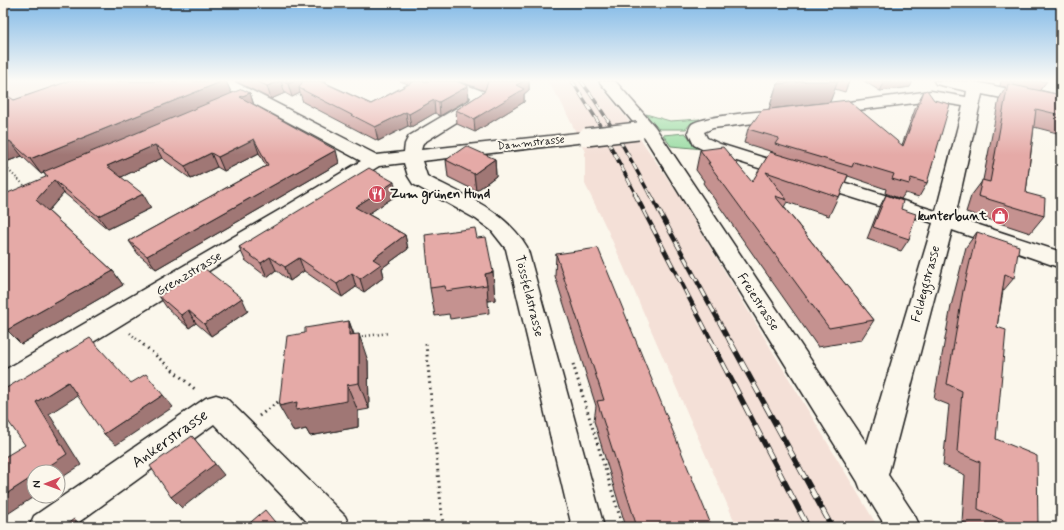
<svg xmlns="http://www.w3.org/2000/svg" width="1064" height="530" viewBox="0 0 1064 530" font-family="Mynerve,sans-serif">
  <rect width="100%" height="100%" fill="#fbf7ec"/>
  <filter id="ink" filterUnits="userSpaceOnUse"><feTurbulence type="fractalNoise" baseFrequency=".025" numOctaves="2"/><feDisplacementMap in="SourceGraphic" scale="8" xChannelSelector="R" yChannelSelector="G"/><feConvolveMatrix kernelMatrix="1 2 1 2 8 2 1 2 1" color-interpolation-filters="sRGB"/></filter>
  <g filter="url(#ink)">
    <g fill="#f4e0d7">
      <polygon points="3,81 84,81 3,109"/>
      <polygon points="547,81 596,81 627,119 680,197 878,527 737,527 608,231 585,184 585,151 560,100"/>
    </g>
    <g fill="#9cdca5" stroke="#5c7c60">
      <polygon points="646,114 670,121 700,119 691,123 686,129 660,129 657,128"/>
      <polygon points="685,133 695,144 704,149 671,146 663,135"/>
    </g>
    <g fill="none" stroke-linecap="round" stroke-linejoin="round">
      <defs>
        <g id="minor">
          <path d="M215,81H233L377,155L404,152L405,144L409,136L470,100L471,97L439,84L437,81H456L485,92L487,95L486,102L484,105L423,143L421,150L586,132L592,133L595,137L592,141L586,142L422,161L427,176C463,195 505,210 527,247L604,527H572L506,249L491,230L476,219L413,184L408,176L404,163L379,166L12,392L3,395V371L283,208L361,161L217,84Z"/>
          <path d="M599,81H615L655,127L867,444L933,223L708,152L694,145L688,132C689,130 690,126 692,124C705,115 768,111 787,109L793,111L795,114L793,117L787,119L713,128L704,132L707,138L720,144L936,211L963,106L931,101L825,114L819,112L817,109L819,106L931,91L966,97L967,91L936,84L934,81H962L976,82L1061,100V110L982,94L955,217L1061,252V268L952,230L888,475L915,516L920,527H886L864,491L861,490L858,482L642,133Z"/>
          <polygon points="216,395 226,398 345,516 350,527 312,527 214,424 72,527 29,527 34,516 206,398"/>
        </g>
      </defs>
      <use href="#minor" stroke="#1c1c1c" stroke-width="3"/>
      <g stroke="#1c1c1c" stroke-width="2" stroke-dasharray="1 2.5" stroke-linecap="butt">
        <polyline points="3,94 8,98"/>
        <polyline points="3,165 27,188"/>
      </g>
      <g stroke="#1c1c1c" stroke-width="2.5" stroke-dasharray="1 3" stroke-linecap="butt">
        <polyline points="130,333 140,342"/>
        <polyline points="358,337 389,333"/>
      </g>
      <g stroke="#1c1c1c" stroke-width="3" stroke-dasharray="1.5 4" stroke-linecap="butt">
        <polyline points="139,341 197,391"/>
        <polyline points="426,344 443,527"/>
        <polyline points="573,364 623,527"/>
        <polyline points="259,416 282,399"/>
      </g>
      <use href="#minor" fill="#fbf7ec" fill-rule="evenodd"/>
      <defs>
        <g id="rail-far2">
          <polyline points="572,81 597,120 636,195"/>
          <path d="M581,81C608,117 629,156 650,195"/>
        </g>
        <g id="rail-far1">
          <polyline points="635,194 712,342"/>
          <polyline points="650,194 730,342"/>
        </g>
        <g id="rail">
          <polyline points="711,341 808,527"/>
          <polyline points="730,341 832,527"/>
        </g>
      </defs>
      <use href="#rail-far2" stroke="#1c1c1c" stroke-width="3.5"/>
      <use href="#rail-far1" stroke="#1c1c1c" stroke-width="4.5"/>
      <use href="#rail" stroke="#1c1c1c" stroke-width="5.5"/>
      <use href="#rail-far2" stroke="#fbf7ec" stroke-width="2.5" stroke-dasharray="7" stroke-linecap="butt"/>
      <use href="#rail-far1" stroke="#fbf7ec" stroke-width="3" stroke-dasharray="9" stroke-linecap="butt"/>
      <use href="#rail" stroke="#fbf7ec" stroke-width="4" stroke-dasharray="12" stroke-linecap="butt"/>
      <defs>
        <polyline id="minor-bridge" points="586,137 638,131"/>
      </defs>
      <use href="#minor-bridge" stroke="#1c1c1c" stroke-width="20" stroke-linecap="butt"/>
      <use href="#minor-bridge" stroke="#fbf7ec" stroke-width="17"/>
    </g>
    <g fill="#c59290" stroke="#1c1c1c">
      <polygon points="226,81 231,94 250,93 254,105 339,163 156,269 138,254 129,241 266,166 259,153 224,171 217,167 191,179 162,158 121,177 151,208 108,229 64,193 48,211 113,271 123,285 21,344 46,177 44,173 41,174 22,156 3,163 3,95 4,97 14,100"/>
      <polygon points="235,81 327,81 324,82 371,104 408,84 400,81 456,81 469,99 440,116 435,113 411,127 408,126 378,141 303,102 300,93 292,97 285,93 271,99"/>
      <polygon points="459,81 529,81 529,90 524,94 524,102 475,132 457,124 456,110 484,92 485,91"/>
      <polygon points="780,81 849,81 845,92 835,89 769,109 777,84"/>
      <polygon points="864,81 913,81 910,87 880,91"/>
      <polygon points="1001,81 1047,81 1040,90 1061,95 1061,134 1034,127 1026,193 1044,216 1030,233 966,212 971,196 983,180 999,99 1006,87 1000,86"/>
      <polygon points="924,91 927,183 919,197 905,193 901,199 885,193 886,189 848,176 829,216 787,202 784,207 874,320 861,340 818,347 703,183 704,181 696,170 700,150 752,182 773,152 744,143 748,129 902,145 917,104"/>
      <polygon points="495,159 496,176 476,191 448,177 446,160"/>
      <polygon points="397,195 368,214 405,235 408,249 382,268 384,277 364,292 356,287 342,297 304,271 290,281 276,270 267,277 245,260 239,247"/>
      <polygon points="886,195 901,209 909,239 901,251 867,239 879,208"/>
      <polygon points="977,232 1014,278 1003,291 997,327 996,439 1038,527 973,527 962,522 965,475 943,465 949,405 934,399 951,306 966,247"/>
      <polygon points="477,238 493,272 495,300 488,301 489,313 450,319 449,314 435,316 430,288"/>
      <polygon points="556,254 712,527 626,527 594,421 596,406 555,276"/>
      <polygon points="1060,279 1061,279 1061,302 1060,301"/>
      <polygon points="159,296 248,311 211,336 196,323 189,328 167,308"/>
      <polygon points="349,321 354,334 368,361 369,409 358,411 358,427 310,436 306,429 294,432 305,333"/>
    </g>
    <g fill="#a07775" stroke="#1c1c1c">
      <polygon points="223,81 226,81 232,94 41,174 30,159"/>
      <polygon points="281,81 285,93 271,99 267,86"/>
      <polygon points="295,81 307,81 299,88 300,93 292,97 288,84"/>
      <polygon points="521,81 529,81 529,90 524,94 524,102 475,132 474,119"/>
      <polygon points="806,81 838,81 830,102 769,109 777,84"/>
      <polygon points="885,81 913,81 910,87 880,91"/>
      <polygon points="468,86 469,99 440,116 439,102"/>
      <polygon points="250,93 254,106 240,97"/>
      <polygon points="434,100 435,113 411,127 409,114"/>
      <polygon points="406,112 408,126 378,141 375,127"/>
      <polygon points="254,139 259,153 224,171 218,157"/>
      <polygon points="10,141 22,156 3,163 3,144"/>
      <polygon points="155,145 162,158 115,180 107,166"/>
      <polygon points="336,150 339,163 156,269 147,256"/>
      <polygon points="211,153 217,167 191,179 185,166"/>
      <polygon points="495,159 496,176 476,191 474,174"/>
      <polygon points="54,180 64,193 46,213 36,200"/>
      <polygon points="394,182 397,195 359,220 355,207"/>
      <polygon points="143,194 151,208 108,229 98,216"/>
      <polygon points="405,235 408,249 382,268 384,277 364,292 360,279 373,259"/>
      <polygon points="270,257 276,270 267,277 261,263"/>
      <polygon points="299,258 304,271 290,281 285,267"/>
      <polygon points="113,271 123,285 21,344 7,330"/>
      <polygon points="493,272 495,300 488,301 487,285 485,274"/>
      <polygon points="352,273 356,287 342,297 337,284"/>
      <polygon points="242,298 248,311 211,336 204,324"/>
      <polygon points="188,310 196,323 189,328 181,315"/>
      <polygon points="349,321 358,349 349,335"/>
      <polygon points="359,334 368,361 369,409 359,383"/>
      <polygon points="68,382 80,394 49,414 81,465 58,480 58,472 40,472 36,402"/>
      <polygon points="347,385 358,411 358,427 310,436 306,429 294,432 279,406"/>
      <polygon points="163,395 173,407 116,445 104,434"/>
      <polygon points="192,436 224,475 182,508 171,497"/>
      <polygon points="34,476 34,496 35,496 6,515 3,513 3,496"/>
      <polygon points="74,519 85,527 79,527"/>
    </g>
    <g fill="#e5aaa7" stroke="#1c1c1c">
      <polygon points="69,81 223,81 30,159 10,141 3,144 3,97 8,96 14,100"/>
      <polygon points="256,81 280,81 267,86"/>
      <polygon points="281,81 295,81 288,84"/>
      <polygon points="303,81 320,81 371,104 415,81 456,81 468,86 439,102 434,100 409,114 406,112 375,127 299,88"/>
      <polygon points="487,81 524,81 516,85 524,89 474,119 456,110 484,92 488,82"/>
      <polygon points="780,81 806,81 777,84"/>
      <polygon points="1008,84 1061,95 1061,115 1036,109 1026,193 1045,198 1044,216 978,196 982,180 990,182"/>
      <polygon points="242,89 250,93 240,97 336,150 147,256 129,241 268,165 254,139 218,157 211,153 185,166 155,145 107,166 143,194 98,216 54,180 36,200 113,271 7,330 3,325 3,195 48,176 43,172"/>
      <polygon points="927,90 934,100 950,104 927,183 911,178 909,184 892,179 894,174 854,162 852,167 775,144 779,138 748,129 762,110 848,100 903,146 924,91"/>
      <polygon points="466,146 495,159 474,174 446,160"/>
      <polygon points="723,147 752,182 770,152 848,175 839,197 766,172 787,200 775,196 874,320 829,328 708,163 710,163 700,150"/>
      <polygon points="369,168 394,182 355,207 405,235 373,259 381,264 360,279 352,273 337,284 299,258 285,267 270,257 261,263 239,247"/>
      <polygon points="886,195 903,201 901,209 916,214 909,239 873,227"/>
      <polygon points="475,228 477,238 486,237 493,272 485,274 487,285 446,291 445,286 430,288 425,235"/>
      <polygon points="977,232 1019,246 1014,278 1005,274 997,327 1006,330 996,439 1037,456 1038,527 1017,527 978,509 980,462 957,452 962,391 947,384 963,291"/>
      <polygon points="598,248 712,527 637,527 597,401 604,400 556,254"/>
      <polygon points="204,268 242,298 204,324 188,310 181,315 159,296"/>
      <polygon points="349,321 349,335 359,334 359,383 347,385 347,401 296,410 297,402 279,406 287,336 305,333 305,328"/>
      <polygon points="90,338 131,383 146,374 163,395 104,434 68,382 36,402 67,454 40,472 34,472 34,476 3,496 3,458 25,445 3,414 3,390"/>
      <polygon points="192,436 215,464 171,497 150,466"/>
      <polygon points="265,510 279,527 245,527"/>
      <polygon points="74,519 79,527 63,527"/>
    </g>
  </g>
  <linearGradient id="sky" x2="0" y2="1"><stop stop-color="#81b9e7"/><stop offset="0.52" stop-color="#fdfbf6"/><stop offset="1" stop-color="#fdfbf6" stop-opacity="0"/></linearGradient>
  <rect width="1064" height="155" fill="url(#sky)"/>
  <defs>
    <symbol id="restaurant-disc" viewBox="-11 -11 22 22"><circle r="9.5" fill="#d1495b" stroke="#fbf7ec"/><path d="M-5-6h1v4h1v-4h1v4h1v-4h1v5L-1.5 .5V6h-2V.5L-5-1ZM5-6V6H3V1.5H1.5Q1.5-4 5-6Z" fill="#fff"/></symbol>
    <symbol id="shop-disc" viewBox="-11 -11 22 22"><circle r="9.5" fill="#d1495b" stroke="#fbf7ec"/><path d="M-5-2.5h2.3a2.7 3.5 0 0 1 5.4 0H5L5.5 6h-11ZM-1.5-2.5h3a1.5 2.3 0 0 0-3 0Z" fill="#fff"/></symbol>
  </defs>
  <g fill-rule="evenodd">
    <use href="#restaurant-disc" x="367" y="184" width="20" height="20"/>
    <use href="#shop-disc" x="990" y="206" width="20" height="20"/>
  </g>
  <g text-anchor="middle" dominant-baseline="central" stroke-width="4" stroke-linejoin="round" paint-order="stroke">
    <g font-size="11" fill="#1c1c1c" stroke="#fbf7ec">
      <text transform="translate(531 143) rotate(-6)">Dammstrasse</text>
    </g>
    <g font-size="13" font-weight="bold" fill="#1c1c1c" stroke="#fbf7ec" text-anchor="start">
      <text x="390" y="194">Zum grünen Hund</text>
      <text x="987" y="216" text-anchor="end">kunterbunt</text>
    </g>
    <g font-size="13" fill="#1c1c1c" stroke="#fbf7ec">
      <text transform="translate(189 274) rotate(-31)">Grenzstrasse</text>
      <text transform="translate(926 284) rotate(-75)">Feldeggstrasse</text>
      <text transform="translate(529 296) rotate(76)">Tössfeldstrasse</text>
      <text transform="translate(758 302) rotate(57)">Freiestrasse</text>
    </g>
    <g font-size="16" fill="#1c1c1c" stroke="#fbf7ec">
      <text transform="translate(170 439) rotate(-35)">Ankerstrasse</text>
    </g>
  </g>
  <rect width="1064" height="530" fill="none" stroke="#fbf7ec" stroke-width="16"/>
  <rect x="8" y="8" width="1048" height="514" fill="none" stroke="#1c1c1c" stroke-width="1.5" filter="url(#ink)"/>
  <g transform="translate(46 484) rotate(269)"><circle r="19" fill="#fbf7ec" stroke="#a29f99"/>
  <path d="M0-3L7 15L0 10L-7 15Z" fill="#d1495b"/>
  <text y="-6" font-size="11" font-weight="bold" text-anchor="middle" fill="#1c1c1c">N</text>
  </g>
</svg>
